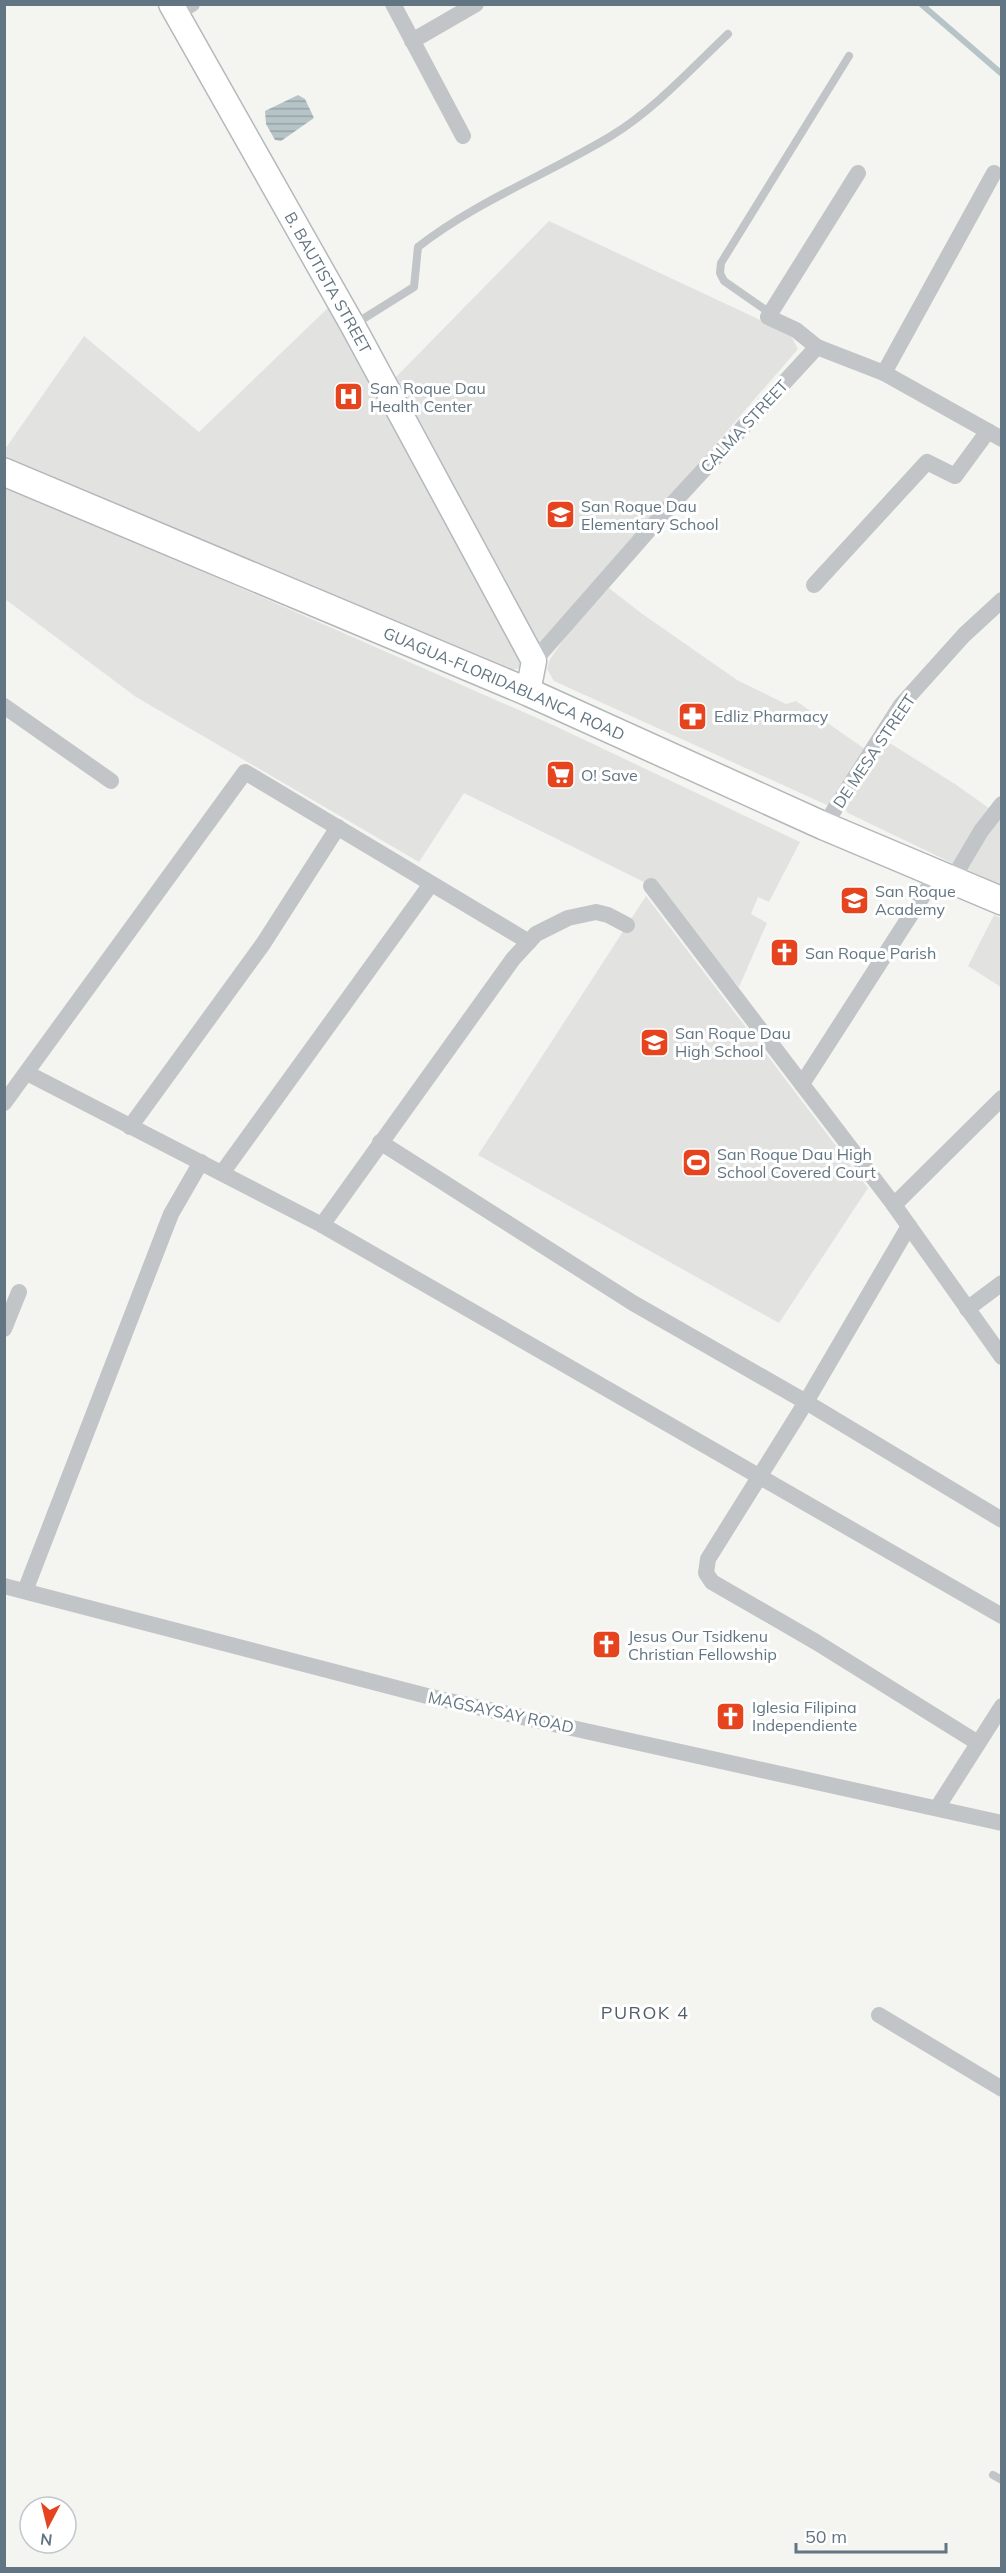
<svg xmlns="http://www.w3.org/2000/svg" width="1006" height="2573" viewBox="0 0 1006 2573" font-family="Mulish,sans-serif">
  <defs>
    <pattern id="water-rules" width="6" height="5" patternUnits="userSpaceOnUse" patternTransform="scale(1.5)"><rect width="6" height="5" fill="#b6c4c7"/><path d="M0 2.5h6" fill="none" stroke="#97a4a7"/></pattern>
  </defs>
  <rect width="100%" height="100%" fill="#f4f4f0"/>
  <g fill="#e2e3e1">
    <polygon points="549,221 790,334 798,349 538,650 393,380"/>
    <polygon points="330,306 523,664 518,669 505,670 5,459 5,449 84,336 199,432"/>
    <polygon points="4,484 555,726 800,842 769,902 758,897 751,914 767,923 739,987 696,941 648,884 464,793 419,862 136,697 5,599"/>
    <polygon points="609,588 641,613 737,680 786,704 796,701 865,749 829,806 554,681 547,669 550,659 568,633"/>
    <polygon points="888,742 955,784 990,809 954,864 848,813 845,809"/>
    <polygon points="1001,809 1001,885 965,869"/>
    <polygon points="646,896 868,1188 779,1323 478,1155"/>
    <polygon points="994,915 1001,918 1001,987 968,966"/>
  </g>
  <polygon fill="url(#water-rules)" points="298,95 305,99 314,118 281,141 275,140 266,124 265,111"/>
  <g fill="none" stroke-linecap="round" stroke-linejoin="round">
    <polyline stroke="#b6c4c7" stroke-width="6" points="921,4 1002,74"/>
    <defs>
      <g id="secondary">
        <path id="s1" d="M171,4L353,326L534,661L528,692"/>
      </g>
      <g id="primary">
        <path id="s2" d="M4,472L528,692L824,826L1002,901"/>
      </g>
    </defs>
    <use href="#secondary" stroke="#b3b9bd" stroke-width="27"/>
    <use href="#primary" stroke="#b2b7ba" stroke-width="30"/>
    <g stroke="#c1c5c8" stroke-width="8">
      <polyline points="770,313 724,281 720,273 721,263 849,56"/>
      <path d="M355,324L414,287L418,247C477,201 548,174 611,136C655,109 691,69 728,34"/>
      <polyline points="993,2475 1002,2480"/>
    </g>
    <g stroke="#c1c5c8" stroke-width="16">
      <polyline points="393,4 463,136"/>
      <polyline points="176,13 192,4"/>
      <polyline points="412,41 476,4"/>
      <polyline points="858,173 768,317 796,330 817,347 884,373 1002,439"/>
      <polyline points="884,373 994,173"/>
      <polyline points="814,585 927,462 955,476 988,431"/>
      <polyline points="534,661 663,514 817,347"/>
      <polyline points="4,706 111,781"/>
      <polyline points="824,826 901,705 964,635 1002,600"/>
      <polyline points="952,880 981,831 1002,804"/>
      <polyline points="651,886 894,1205 1002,1357"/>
      <polyline points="27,1073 322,1225 1002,1616"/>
      <polyline points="802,1084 937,874"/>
      <polyline points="4,1103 245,772 529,942"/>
      <polyline points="130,1127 263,944 338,827"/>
      <polyline points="380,1142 633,1303 806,1402 1002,1520"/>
      <polyline points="222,1173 431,884"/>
      <polyline points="894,1205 1002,1098"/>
      <polyline points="322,1225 513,959 536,934 568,918 596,912 608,915 627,925"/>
      <polyline points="909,1226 806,1402 708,1559 706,1573 712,1582 816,1642 978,1743"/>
      <polyline points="967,1309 1002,1283"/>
      <polyline points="4,1329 19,1292"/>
      <polyline points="4,1586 427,1696 1002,1823"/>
      <polyline points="25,1591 171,1214 201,1162"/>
      <polyline points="937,1808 1002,1706"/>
      <polyline points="879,2015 1002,2089"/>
    </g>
    <use href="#secondary" stroke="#fff" stroke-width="24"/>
    <use href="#primary" stroke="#fff" stroke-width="27"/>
  </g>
  <defs>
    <symbol id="hospital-square" viewBox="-11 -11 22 22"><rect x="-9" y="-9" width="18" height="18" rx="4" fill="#e6441e" stroke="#fff"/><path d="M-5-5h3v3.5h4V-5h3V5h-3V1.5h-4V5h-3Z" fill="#fff"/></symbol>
    <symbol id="school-square" viewBox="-11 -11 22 22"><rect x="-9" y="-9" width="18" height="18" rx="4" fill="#e6441e" stroke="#fff"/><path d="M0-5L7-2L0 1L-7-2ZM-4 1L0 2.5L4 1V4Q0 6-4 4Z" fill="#fff"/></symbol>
    <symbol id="pharmacy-square" viewBox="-11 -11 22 22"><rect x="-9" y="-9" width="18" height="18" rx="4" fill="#e6441e" stroke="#fff"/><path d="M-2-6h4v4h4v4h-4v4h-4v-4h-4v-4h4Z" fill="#fff"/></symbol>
    <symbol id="supermarket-square" viewBox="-11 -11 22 22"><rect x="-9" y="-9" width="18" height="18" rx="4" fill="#e6441e" stroke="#fff"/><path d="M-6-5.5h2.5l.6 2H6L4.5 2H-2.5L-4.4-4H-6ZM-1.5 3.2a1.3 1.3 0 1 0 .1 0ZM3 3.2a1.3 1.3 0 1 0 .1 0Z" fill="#fff"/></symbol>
    <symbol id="church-square" viewBox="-11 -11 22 22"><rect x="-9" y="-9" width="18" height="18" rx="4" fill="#e6441e" stroke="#fff"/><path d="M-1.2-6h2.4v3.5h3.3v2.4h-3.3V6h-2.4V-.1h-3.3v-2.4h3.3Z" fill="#fff"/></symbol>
    <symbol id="stadium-square" viewBox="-11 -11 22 22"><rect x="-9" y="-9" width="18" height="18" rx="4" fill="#e6441e" stroke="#fff"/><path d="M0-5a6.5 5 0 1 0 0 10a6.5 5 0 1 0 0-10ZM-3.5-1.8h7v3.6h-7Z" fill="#fff"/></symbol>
  </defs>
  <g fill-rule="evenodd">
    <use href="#hospital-square" x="332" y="380" width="33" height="33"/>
    <use href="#school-square" x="544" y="498" width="33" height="33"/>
    <use href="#pharmacy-square" x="676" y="700" width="33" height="33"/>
    <use href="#supermarket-square" x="544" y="758" width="33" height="33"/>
    <use href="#school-square" x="838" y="884" width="33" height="33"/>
    <use href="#church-square" x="768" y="936" width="33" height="33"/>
    <use href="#school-square" x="638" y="1026" width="33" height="33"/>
    <use href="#stadium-square" x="680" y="1146" width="33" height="33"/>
    <use href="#church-square" x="590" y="1628" width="33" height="33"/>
    <use href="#church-square" x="714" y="1700" width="33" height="33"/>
  </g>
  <g text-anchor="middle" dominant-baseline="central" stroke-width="6" stroke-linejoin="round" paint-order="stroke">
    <g font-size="16" fill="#627582" stroke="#fff">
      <text stroke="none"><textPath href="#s1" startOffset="320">B. BAUTISTA STREET</textPath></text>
      <text transform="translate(744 426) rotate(-47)">CALMA STREET</text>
      <text stroke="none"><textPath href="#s2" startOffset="543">GUAGUA-FLORIDABLANCA ROAD</textPath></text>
      <text transform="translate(874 751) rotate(-56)">DE MESA STREET</text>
      <text transform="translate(501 1712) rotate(12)">MAGSAYSAY ROAD</text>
    </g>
    <g font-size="16" fill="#627582" stroke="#fff" text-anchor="start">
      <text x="370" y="388">San Roque Dau<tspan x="370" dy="18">Health Center</tspan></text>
      <text x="581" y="506">San Roque Dau<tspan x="581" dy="18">Elementary School</tspan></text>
      <text x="714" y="716">Edliz Pharmacy</text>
      <text x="581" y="775">O! Save</text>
      <text x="875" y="891">San Roque<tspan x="875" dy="18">Academy</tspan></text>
      <text x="805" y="953">San Roque Parish</text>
      <text x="675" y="1033">San Roque Dau<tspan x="675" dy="18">High School</tspan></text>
      <text x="717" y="1154">San Roque Dau High<tspan x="717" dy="18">School Covered Court</tspan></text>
      <text x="628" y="1636">Jesus Our Tsidkenu<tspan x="628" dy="18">Christian Fellowship</tspan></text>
      <text x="752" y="1707">Iglesia Filipina<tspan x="752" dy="18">Independiente</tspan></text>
    </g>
    <g font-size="18" letter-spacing="1.5" fill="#505e67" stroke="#fff">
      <text x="645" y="2012">PUROK 4</text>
    </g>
  </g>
  <rect width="1006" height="2573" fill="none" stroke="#627582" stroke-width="12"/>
  <g transform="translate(48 2525) rotate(187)"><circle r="28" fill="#ffffff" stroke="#c0c8cd" stroke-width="1.5"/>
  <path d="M0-4.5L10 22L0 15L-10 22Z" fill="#e6441e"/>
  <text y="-9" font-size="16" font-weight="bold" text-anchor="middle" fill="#627582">N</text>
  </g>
  <path d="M796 2543v9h150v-9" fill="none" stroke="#627582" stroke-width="3"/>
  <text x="805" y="2543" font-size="18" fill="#627582" stroke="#ffffff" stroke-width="4.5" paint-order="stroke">50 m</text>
</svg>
